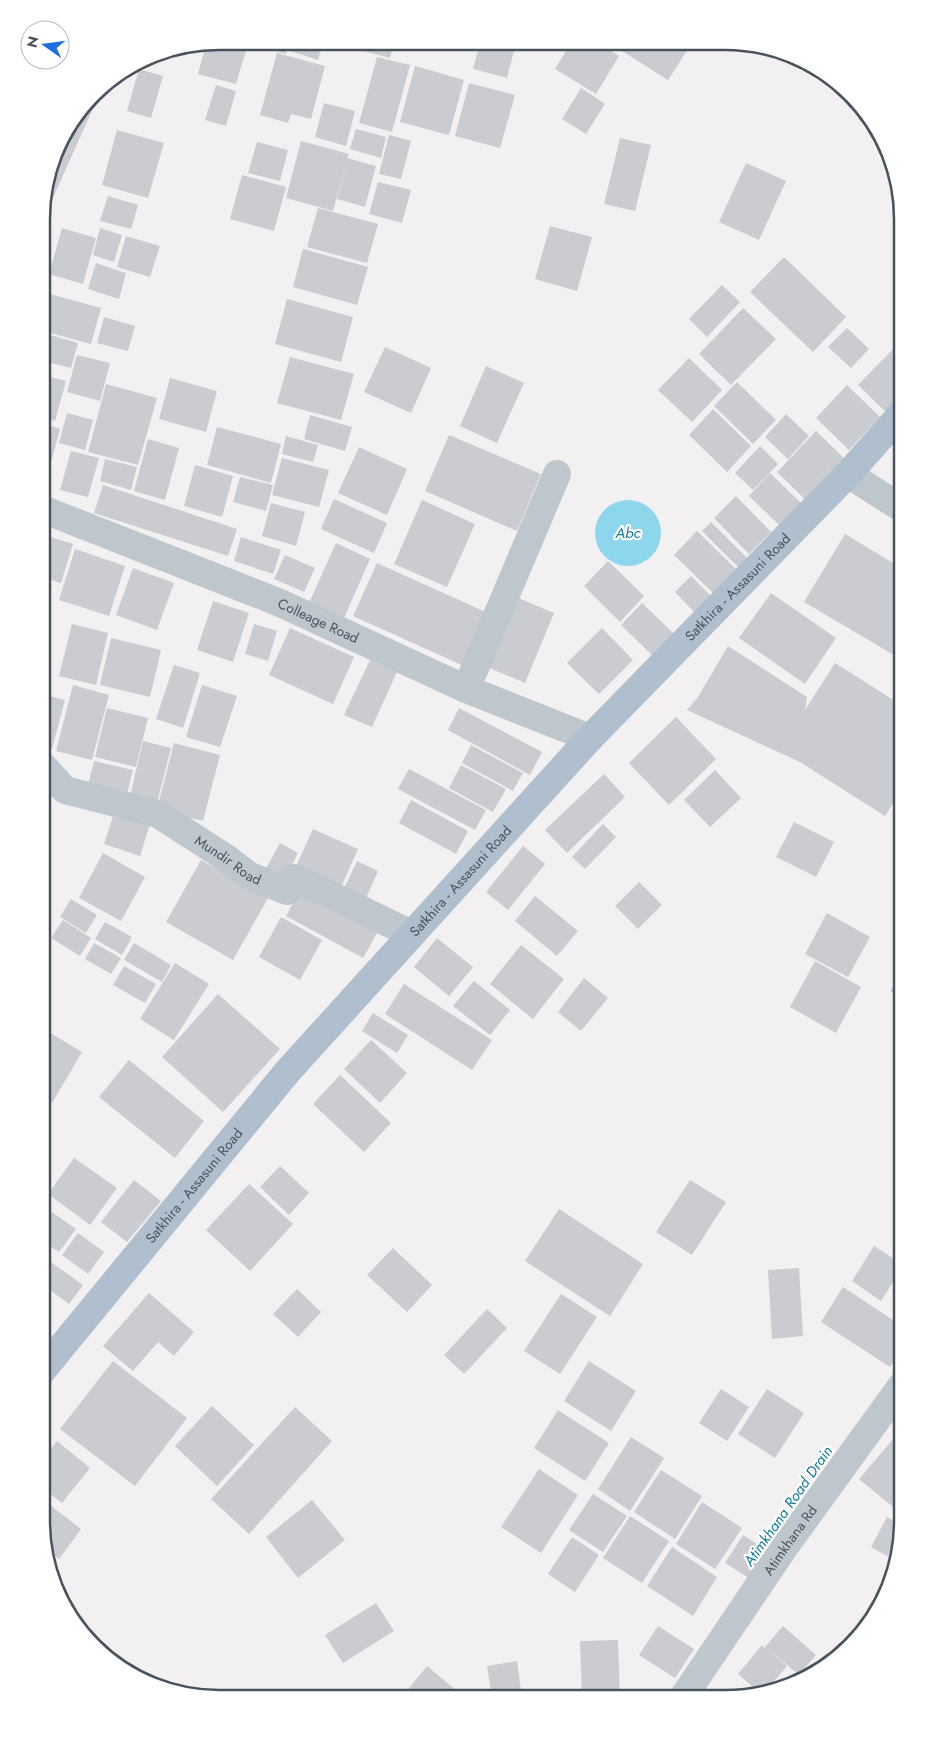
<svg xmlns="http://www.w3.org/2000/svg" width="944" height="1740" viewBox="0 0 944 1740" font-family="Jost,sans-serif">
  <rect width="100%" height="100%" fill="#f2f0f0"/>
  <circle fill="#8ed6eb" cx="628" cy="533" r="33"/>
  <g fill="#caccd2">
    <polygon points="216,42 246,50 236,84 198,74 206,44"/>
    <polygon points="263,42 289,42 286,54 262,47"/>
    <polygon points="292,42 323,42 318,60 290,51"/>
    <polygon points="365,42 394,42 390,58 363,51"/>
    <polygon points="480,43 516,43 507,78 473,69"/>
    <polygon points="571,43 600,44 619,56 596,94 555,69"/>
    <polygon points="611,44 691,44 668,80"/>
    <polygon points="277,53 325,66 311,119 291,114 288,123 260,115"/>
    <polygon points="377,57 410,65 392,132 359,123"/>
    <polygon points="415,66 464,80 449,135 400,122"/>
    <polygon points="139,69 163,76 151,118 127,111"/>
    <polygon points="469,83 515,95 500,148 455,136"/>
    <polygon points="104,84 43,220 43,196 60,140"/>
    <polygon points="216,85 236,91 226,126 205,120"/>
    <polygon points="581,88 605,104 586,134 562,119"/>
    <polygon points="324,103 355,111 346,146 315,137"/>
    <polygon points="356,129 386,137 381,158 350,149"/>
    <polygon points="117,130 164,143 148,198 102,185"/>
    <polygon points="389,135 411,141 401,179 379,174"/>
    <polygon points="620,138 651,145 635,211 604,204"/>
    <polygon points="301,141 349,154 347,158 376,166 365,207 337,199 346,164 333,211 286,198"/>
    <polygon points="257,142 288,150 280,181 248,173"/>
    <polygon points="746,163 786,181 759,240 719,222"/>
    <polygon points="242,175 286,187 274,231 230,219"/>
    <polygon points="378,182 411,190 402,223 369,214"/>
    <polygon points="108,196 138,205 131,229 100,221"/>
    <polygon points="318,208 378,224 367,263 307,247"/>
    <polygon points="550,226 592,237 577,291 535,279"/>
    <polygon points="62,228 96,238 83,284 49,274"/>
    <polygon points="100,228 122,235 114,262 93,255"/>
    <polygon points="126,236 160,246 150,277 117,267"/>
    <polygon points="303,249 368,267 357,305 293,287"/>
    <polygon points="784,257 846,317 813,352 750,292"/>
    <polygon points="96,263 126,273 119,299 88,289"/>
    <polygon points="722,285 740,302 707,337 689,319"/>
    <polygon points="46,293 101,308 91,344 43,331 43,305"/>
    <polygon points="287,299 353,317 341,362 275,344"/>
    <polygon points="743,308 776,339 731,385 699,354"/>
    <polygon points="104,317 135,326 128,351 97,343"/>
    <polygon points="847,328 869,349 851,368 828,347"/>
    <polygon points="43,333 78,343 71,368 43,361"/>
    <polygon points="903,339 903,411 894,420 858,385"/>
    <polygon points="385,347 431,368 411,413 364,392"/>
    <polygon points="77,355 110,363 100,401 67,392"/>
    <polygon points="290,357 354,374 341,420 277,403"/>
    <polygon points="689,358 722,390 692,422 658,390"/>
    <polygon points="486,366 524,383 497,443 460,426"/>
    <polygon points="43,375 66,381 55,421 42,417"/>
    <polygon points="170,378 217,391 206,432 159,419"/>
    <polygon points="737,382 776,420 753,444 714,406"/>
    <polygon points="106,384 157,398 138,465 88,452"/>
    <polygon points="847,385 880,417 849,450 816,418"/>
    <polygon points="713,409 751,446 727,472 689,435"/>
    <polygon points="67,413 93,420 85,450 59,443"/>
    <polygon points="786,414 809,436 788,459 765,437"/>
    <polygon points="310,415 352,427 345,451 304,439"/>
    <polygon points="42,423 60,429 48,473 42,471"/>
    <polygon points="217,427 281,444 271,483 207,465"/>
    <polygon points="816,431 850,464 811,505 777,472"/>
    <polygon points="449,435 541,474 517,531 425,491"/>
    <polygon points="286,436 318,445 313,462 282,454"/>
    <polygon points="148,439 179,448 165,500 134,491"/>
    <polygon points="760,446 778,464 753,490 735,473"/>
    <polygon points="359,447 407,469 387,515 338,493"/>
    <polygon points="71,451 99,458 88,497 60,490"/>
    <polygon points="282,458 329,470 319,507 272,495"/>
    <polygon points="105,459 137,467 131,490 100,481"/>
    <polygon points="195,465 233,476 222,517 184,506"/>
    <polygon points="770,473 804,506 783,529 749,496"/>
    <polygon points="240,477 273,485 266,511 233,502"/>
    <polygon points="103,485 237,529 228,556 94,513"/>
    <polygon points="736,496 771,532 749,554 714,518"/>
    <polygon points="334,499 387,523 374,553 321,529"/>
    <polygon points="422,500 475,524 447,587 394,564"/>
    <polygon points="271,503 305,512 296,546 262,536"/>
    <polygon points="711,522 752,563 743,572 702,531"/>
    <polygon points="697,531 740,573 717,597 674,555"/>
    <polygon points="42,534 73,544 61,583 42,577"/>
    <polygon points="845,534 903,569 903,652 899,658 804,602"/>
    <polygon points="241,537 281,550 273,574 234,561"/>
    <polygon points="336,543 370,559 344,618 309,603"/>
    <polygon points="75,549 125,566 109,616 59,600"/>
    <polygon points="285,555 315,568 304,592 274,579"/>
    <polygon points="608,561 644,596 620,622 584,586"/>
    <polygon points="377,563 490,614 466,667 353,616"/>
    <polygon points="133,568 174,583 157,630 116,615"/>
    <polygon points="691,576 716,601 699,617 675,592"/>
    <polygon points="42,582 52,586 43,613 42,613"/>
    <polygon points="771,593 836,638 805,684 739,638"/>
    <polygon points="516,597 554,613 525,683 487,667"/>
    <polygon points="213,601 249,613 233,662 197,650"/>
    <polygon points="642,603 674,634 653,656 621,625"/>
    <polygon points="72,624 108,633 96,685 59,676"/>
    <polygon points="254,624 277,631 268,661 245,654"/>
    <polygon points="290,628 354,657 333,704 269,675"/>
    <polygon points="602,628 633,660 599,694 567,663"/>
    <polygon points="111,638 161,650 150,697 100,685"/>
    <polygon points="728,646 807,697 805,710 835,663 903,706 903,788 885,816 800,762 687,710 698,697"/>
    <polygon points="370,660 397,672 372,727 344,715"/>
    <polygon points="174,665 200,673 183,728 156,719"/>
    <polygon points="73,685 109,695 92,760 56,751"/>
    <polygon points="202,685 237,696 220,747 186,737"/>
    <polygon points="42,694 65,700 52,749 42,747"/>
    <polygon points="107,708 148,718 136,767 95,757"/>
    <polygon points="459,708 542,752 530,775 448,730"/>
    <polygon points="676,717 716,759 669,805 629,763"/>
    <polygon points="143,741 171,748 156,807 129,801"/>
    <polygon points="174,743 220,755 203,821 157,809"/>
    <polygon points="471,745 523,773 513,791 462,763"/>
    <polygon points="94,761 133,770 125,802 86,793"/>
    <polygon points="461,765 506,789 493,812 449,788"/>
    <polygon points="409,769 486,810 475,830 398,789"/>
    <polygon points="715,770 741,798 710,827 684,800"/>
    <polygon points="604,774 625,797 567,853 545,830"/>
    <polygon points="411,800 468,831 456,854 399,823"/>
    <polygon points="116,807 152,818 140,856 104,844"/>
    <polygon points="794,822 834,842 816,877 776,857"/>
    <polygon points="603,824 616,837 585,869 572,857"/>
    <polygon points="313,829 358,849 338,894 293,873"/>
    <polygon points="280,843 298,853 284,880 265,870"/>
    <polygon points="523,846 545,864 508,910 486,892"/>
    <polygon points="103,853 145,877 121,921 79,898"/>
    <polygon points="201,860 268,898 233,960 166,922"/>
    <polygon points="357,861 378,871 364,903 342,893"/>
    <polygon points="639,882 662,905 638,929 615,906"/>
    <polygon points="302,886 380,928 363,958 286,916"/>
    <polygon points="535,896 578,931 557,956 515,921"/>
    <polygon points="71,899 97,915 86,933 60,917"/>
    <polygon points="827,913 870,937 848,977 805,954"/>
    <polygon points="281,917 322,940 300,980 259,957"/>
    <polygon points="63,920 91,938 80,956 51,938"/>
    <polygon points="105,922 132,937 122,955 95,939"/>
    <polygon points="437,938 473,967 449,996 414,967"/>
    <polygon points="94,943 121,958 111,974 85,959"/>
    <polygon points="134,943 171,965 162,982 124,960"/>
    <polygon points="521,945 564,979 533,1019 490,984"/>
    <polygon points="815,961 861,987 836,1033 790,1007"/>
    <polygon points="175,963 209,984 174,1040 140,1019"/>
    <polygon points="124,966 156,984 145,1003 113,985"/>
    <polygon points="903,969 903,998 890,991"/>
    <polygon points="584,978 608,998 581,1031 558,1012"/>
    <polygon points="474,981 510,1010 490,1035 453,1006"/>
    <polygon points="404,984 492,1040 472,1070 385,1014"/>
    <polygon points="218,994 280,1049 223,1112 162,1057"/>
    <polygon points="373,1013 408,1035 397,1053 362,1031"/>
    <polygon points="42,1028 82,1052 52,1103 42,1097"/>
    <polygon points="371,1040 407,1073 380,1103 344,1069"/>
    <polygon points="129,1060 204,1121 175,1158 99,1097"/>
    <polygon points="340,1075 391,1123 364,1152 313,1104"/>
    <polygon points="74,1158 117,1188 90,1225 48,1194"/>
    <polygon points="280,1166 309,1193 289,1215 260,1187"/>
    <polygon points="134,1180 161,1201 127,1242 101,1222"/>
    <polygon points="690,1180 726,1202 692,1255 656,1232"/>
    <polygon points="249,1184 293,1224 250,1271 206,1230"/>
    <polygon points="43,1206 76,1229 59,1252 51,1247 42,1260"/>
    <polygon points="559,1209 643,1264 610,1316 525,1261"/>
    <polygon points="78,1233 104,1252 88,1274 62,1255"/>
    <polygon points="874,1246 902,1264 902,1268 881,1301 852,1281"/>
    <polygon points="393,1248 432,1285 407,1312 367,1275"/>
    <polygon points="48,1260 83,1285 69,1304 42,1284 42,1269"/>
    <polygon points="799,1268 803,1336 772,1339 768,1270"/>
    <polygon points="843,1287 902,1326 902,1347 890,1367 821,1322"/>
    <polygon points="297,1289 321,1312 298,1337 273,1314"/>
    <polygon points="149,1293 194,1332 174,1356 158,1342 133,1371 103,1346"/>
    <polygon points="561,1294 597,1317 560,1374 524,1351"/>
    <polygon points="487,1309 507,1328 464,1374 444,1355"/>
    <polygon points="113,1361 187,1418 135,1486 60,1429"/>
    <polygon points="589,1361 636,1391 611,1431 564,1401"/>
    <polygon points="721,1389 749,1407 727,1441 699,1423"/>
    <polygon points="767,1389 804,1413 775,1458 738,1434"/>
    <polygon points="212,1406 254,1445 217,1486 175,1446"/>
    <polygon points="295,1407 332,1441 249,1534 211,1499"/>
    <polygon points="558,1410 609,1443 585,1481 534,1448"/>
    <polygon points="631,1437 664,1458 630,1511 598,1489"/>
    <polygon points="894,1438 902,1445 902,1496 893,1507 859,1479"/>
    <polygon points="57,1441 90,1468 62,1503 41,1487 41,1461"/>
    <polygon points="539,1469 578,1495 541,1553 501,1527"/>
    <polygon points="661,1470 702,1496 675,1539 634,1512"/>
    <polygon points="593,1494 627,1516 603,1552 569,1530"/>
    <polygon points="41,1498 81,1529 59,1559 46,1549 41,1521"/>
    <polygon points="312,1500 345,1540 298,1578 266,1537"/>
    <polygon points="702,1502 742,1528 715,1569 676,1544"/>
    <polygon points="630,1516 669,1541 642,1583 603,1558"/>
    <polygon points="887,1517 902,1525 896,1561 871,1547"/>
    <polygon points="743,1535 768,1551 750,1579 725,1563"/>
    <polygon points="572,1537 599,1555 575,1592 548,1574"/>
    <polygon points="672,1547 717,1577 693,1616 647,1586"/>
    <polygon points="376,1603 394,1631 343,1663 325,1635"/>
    <polygon points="658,1626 694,1649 675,1678 639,1655"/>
    <polygon points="783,1626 816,1655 799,1675 767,1648 787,1666 765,1692 760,1693 738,1674 762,1645 764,1648"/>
    <polygon points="618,1640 620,1698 582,1698 580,1641"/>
    <polygon points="517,1661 522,1698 492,1698 487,1666"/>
    <polygon points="427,1666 465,1698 401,1698"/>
  </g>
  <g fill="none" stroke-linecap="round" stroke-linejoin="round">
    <g stroke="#bec7ce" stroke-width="28">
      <polyline points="848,474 903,509"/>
      <path id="s1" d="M42,509L278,602L466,689L590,738"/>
      <polyline points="466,689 557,474"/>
      <path id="s2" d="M42,765L65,790L158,814L226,858L250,876L287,891L294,878C334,895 372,916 412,934"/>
      <path id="s3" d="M682,1699L786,1545L902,1385"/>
    </g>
    <path stroke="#b0bfce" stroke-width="28" id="s4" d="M41,1372L288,1071L590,738L848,474L903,412"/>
  </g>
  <g text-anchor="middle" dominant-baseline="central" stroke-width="4.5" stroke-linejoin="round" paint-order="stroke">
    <g font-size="14" fill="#48535d" stroke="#fff">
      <text stroke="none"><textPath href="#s4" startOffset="1050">Satkhira - Assasuni Road</textPath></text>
      <text stroke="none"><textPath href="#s1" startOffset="298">Colleage Road</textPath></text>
      <text stroke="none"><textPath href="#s2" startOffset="214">Mundir Road</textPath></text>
      <text stroke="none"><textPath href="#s4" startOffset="646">Satkhira - Assasuni Road</textPath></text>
      <text stroke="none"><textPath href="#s4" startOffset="241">Satkhira - Assasuni Road</textPath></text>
      <text stroke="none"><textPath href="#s3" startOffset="192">Atimkhana Rd</textPath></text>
    </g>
    <g font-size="15" font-style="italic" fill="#0f7b9a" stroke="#fff">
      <text x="628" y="533">Abc</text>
      <text transform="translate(788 1506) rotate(-55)">Atimkhana Road Drain</text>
    </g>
  </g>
  <path d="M0 0H944V1740H0ZM219 50H725A169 169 0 0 1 894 219V1521A169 169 0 0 1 725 1690H219A169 169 0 0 1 50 1521V219A169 169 0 0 1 219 50Z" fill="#fff" fill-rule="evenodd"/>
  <path fill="none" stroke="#48535d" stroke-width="2.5" d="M219 50H725A169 169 0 0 1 894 219V1521A169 169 0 0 1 725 1690H219A169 169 0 0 1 50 1521V219A169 169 0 0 1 219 50Z"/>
  <g transform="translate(45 45) rotate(284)"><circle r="24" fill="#ffffff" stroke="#b6babe"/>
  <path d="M0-4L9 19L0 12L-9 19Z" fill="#1c6fe0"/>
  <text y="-8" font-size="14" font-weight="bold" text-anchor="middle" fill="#48535d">N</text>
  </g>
</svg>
